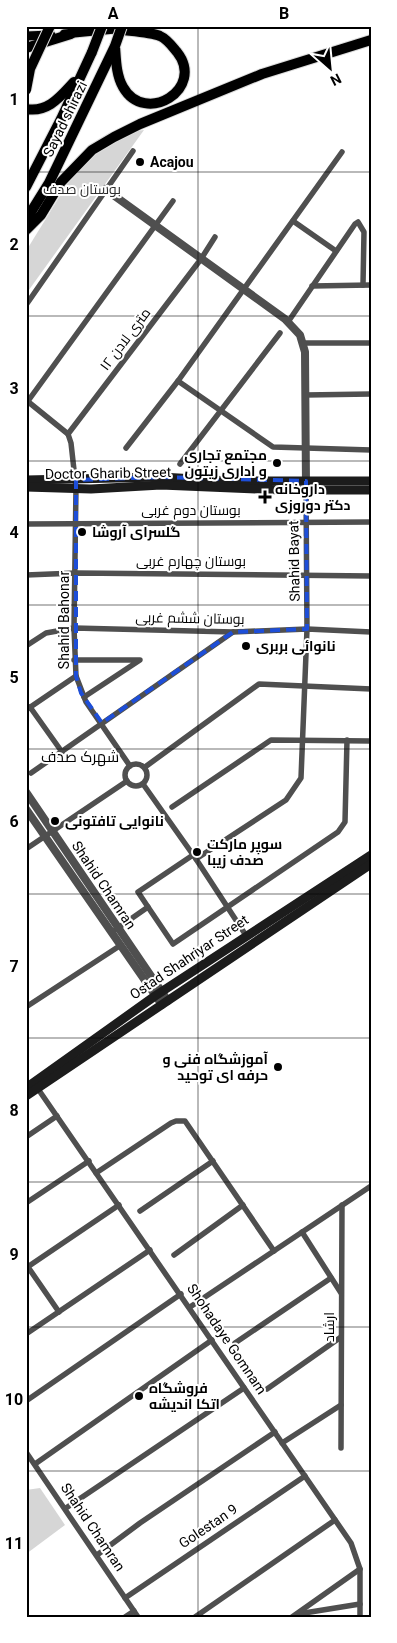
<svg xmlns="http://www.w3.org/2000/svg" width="397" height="1643" viewBox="0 0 397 1643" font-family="Roboto,Cairo,sans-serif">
  <rect width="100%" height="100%" fill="#fff"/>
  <g fill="#d6d6d6">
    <polygon points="144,130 26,294 26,251 71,178 101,148 129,132"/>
    <polygon points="40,1488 65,1525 26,1554 26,1490"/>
  </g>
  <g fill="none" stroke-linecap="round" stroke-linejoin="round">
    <defs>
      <g id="primary">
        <polyline points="64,34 146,26"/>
        <polyline points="26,36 51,35"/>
      </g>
      <g id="trunk">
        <path d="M115,29C127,31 150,32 160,36C167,39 172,46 177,52C206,89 145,126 123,87C116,75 116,59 115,46"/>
        <polyline points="26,48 71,34"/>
        <path d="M26,109C48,113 60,97 74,82"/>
        <polyline points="26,187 61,119 92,52"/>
        <polyline points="26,220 49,183 115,46"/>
        <polyline points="26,230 41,215 61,182 92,150 114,137 140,124 262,74 371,40"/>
      </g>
    </defs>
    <use href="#primary" stroke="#dbdbdb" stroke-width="11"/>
    <use href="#trunk" stroke="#dbdbdb" stroke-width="12"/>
    <g stroke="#4f4f4f" stroke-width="5.5">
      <polyline points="293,221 336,251"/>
      <polyline points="312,286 371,285"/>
      <polyline points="26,305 133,151"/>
      <polyline points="288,322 355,224 358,222 364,232 363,285"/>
      <polyline points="304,343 371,343"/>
      <polyline points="178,381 273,447 371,450"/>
      <polyline points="305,395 371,394"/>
      <polyline points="26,400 68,434 71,443 76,488 74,628 76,676 86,702 130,766"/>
      <polyline points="28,401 173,201"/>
      <polyline points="68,434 201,259 215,237"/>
      <polyline points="126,448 178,381 342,152"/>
      <polyline points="180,464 280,333"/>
      <polyline points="26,524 371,522"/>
      <polyline points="26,575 76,573 371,576"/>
      <polyline points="26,646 46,633 74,628 233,632 307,629 371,632"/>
      <polyline points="74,660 140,660 84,697"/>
      <polyline points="30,707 62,752"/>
      <polyline points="26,710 76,676"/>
      <circle cx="136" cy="775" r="11"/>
      <polyline points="145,767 259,684 371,689"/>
      <polyline points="31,773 233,632"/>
      <polyline points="143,784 196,859 247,937"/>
      <polyline points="172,807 271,740 371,741"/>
      <polyline points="26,849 127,781"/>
      <polyline points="196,859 286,800 301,778 307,629 306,489"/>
      <polyline points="148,907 138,892 193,855"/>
      <polyline points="115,930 148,907 173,944 338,832 345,822 347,740"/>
      <polyline points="26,1007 121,945"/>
      <polyline points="36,1086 351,1543 360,1569 360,1617"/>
      <polyline points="26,1137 57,1116"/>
      <polyline points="96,1173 171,1123 176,1121 185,1121 274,1251"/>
      <polyline points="26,1203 89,1161"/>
      <polyline points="140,1211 213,1161"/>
      <polyline points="302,1232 341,1293"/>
      <polyline points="174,1255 243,1205"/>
      <polyline points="28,1267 59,1312"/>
      <polyline points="26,1268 119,1205"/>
      <polyline points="190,1307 371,1186"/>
      <polyline points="26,1334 150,1250"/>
      <polyline points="235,1343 331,1278"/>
      <polyline points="267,1389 341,1337"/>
      <polyline points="26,1401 181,1294"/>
      <polyline points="282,1443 341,1405"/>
      <polyline points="341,1448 342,1205"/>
      <polyline points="26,1452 138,1617"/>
      <polyline points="35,1464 212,1340"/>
      <polyline points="66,1508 244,1388"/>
      <polyline points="97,1555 140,1523 275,1432"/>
      <polyline points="125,1598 305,1476"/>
      <polyline points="298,1614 360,1604"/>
      <polyline points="125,1617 134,1611"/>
      <polyline points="195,1617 335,1520"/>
      <polyline points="292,1617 360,1569"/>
    </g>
    <g stroke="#4f4f4f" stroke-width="8">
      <polyline points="105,189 285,319 300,335 305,352 306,487"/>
      <polyline points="26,792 168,1001"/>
      <polyline points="26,809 162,1005"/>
    </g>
    <g stroke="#1c1c1c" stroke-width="9">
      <polyline points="26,480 161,477 230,481 371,481"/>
      <polyline points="26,487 91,489 161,485 282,490 371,490"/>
      <polyline points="26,1088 155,996 371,855"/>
      <polyline points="26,1096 371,864"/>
    </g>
    <use href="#primary" stroke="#000" stroke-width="9"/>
    <use href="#trunk" stroke="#000" stroke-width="10"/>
    <defs>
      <g id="trunk-bridge">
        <polyline points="115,46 122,26"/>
        <polyline points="92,52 102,26"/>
        <polyline points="26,90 30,69 50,26"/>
      </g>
    </defs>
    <use href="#trunk-bridge" stroke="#dbdbdb" stroke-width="12" stroke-linecap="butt"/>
    <use href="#trunk-bridge" stroke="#000" stroke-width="10"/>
  </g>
  <path fill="none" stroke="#1d4ed8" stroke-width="4" stroke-dasharray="10 6" stroke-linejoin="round" d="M161,477L306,481L307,629L233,632L102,723L81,693L76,676V480Z"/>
  <path fill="none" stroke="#000" stroke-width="1" stroke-opacity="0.55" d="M198,26V1617M26,172H371M26,316H371M26,461H371M26,605H371M26,749H371M26,894H371M26,1038H371M26,1182H371M26,1327H371M26,1471H371"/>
  <g fill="#000" stroke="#fff" stroke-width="2">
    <circle cx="140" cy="162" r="5"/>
    <circle cx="277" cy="463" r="5"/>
    <path d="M262.5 489.5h5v5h5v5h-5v5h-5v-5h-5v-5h5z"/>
    <circle cx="82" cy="532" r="5"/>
    <circle cx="246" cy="646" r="5"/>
    <circle cx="55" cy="821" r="5"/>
    <circle cx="197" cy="852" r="5"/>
    <circle cx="278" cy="1067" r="5"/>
    <circle cx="139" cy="1396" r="5"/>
  </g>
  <g text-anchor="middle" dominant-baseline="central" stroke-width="4" stroke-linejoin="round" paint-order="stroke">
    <g font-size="14" fill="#000" stroke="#fff">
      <text transform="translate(65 119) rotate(-64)">Sayad shirazi</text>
      <text transform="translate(125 339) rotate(-53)">۱۲ متری لادن</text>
      <text transform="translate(108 473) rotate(-1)">Doctor Gharib Street</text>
      <text x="191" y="510">بوستان دوم غربی</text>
      <text x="191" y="561">بوستان چهارم غربی</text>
      <text transform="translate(294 561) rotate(-91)">Shahid Bayat</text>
      <text transform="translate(190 618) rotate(1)">بوستان ششم غربی</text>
      <text transform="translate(64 620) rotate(-90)">Shahid Bahonar</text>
      <text transform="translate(104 885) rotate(56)">Shahid Chamran</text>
      <text transform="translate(189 957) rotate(-34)">Ostad Shahriyar Street</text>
      <text transform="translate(329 1327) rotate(-90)">ارشاد</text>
      <text transform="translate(227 1339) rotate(56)">Shohadaye Gomnam</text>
      <text transform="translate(208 1526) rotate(-34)">Golestan 9</text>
      <text transform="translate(93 1527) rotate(56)">Shahid Chamran</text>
    </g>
    <g font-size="14" font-weight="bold" fill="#000" stroke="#fff" text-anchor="start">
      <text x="150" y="162">Acajou</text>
      <text x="267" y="455" text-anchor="end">مجتمع تجاری<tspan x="267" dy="16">و اداری زیتون</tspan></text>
      <text x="275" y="489">داروخانه<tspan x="275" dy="16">دکتر دوروزی</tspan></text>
      <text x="92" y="532">گلسرای آروشا</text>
      <text x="256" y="646">نانوائی بربری</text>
      <text x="65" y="821">نانوایی تافتونی</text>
      <text x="207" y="844">سوپر مارکت<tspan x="207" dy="16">صدف زیبا</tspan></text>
      <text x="268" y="1059" text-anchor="end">آموزشگاه فنی و<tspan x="268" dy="16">حرفه ای توحید</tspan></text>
      <text x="149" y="1388">فروشگاه<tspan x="149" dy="16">اتکا اندیشه</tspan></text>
    </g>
    <g font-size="14" fill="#2d2d2d" stroke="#fff">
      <text x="82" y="189">بوستان صدف</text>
    </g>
    <g font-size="15" fill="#000" stroke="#fff">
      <text x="80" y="757">شهرک صدف</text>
    </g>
  </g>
  <rect width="397" height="1643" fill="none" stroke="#ffffff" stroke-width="55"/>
  <g transform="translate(330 68) rotate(153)" stroke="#ffffff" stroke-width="4" paint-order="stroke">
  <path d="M0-4L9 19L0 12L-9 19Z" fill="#000000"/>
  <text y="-8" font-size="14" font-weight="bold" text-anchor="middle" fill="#000000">N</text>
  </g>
  <rect x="28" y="28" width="342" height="1588" fill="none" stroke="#000" stroke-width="2"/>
  <g font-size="16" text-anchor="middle" font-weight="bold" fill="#000">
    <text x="113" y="19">A</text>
    <text x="284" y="19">B</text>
    <text x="14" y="105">1</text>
    <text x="14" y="250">2</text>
    <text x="14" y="394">3</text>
    <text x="14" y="538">4</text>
    <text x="14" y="683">5</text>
    <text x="14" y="827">6</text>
    <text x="14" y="972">7</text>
    <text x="14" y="1116">8</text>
    <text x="14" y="1260">9</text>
    <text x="14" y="1405">10</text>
    <text x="14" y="1549">11</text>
  </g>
</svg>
